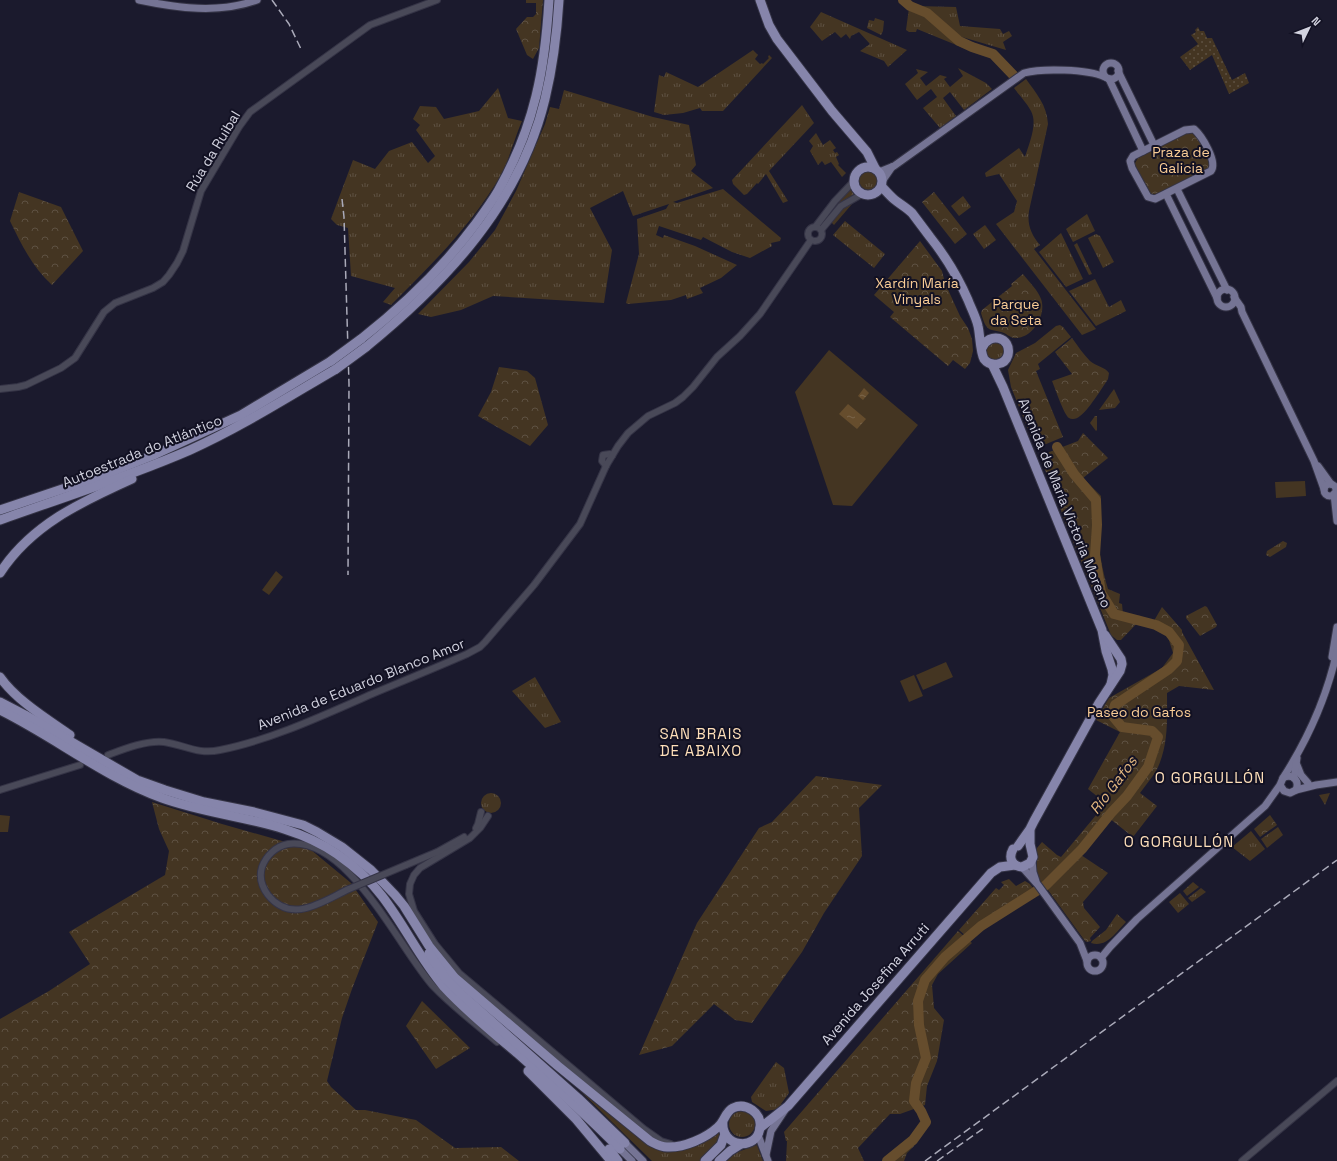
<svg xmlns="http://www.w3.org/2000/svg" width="1337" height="1161" viewBox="0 0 1337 1161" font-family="'Space Grotesk',sans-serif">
  <defs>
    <pattern id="grass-tufts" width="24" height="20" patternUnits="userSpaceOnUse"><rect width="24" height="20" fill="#443522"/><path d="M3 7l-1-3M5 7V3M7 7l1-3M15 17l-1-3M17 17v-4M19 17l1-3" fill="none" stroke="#5e5142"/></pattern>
    <pattern id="forest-crowns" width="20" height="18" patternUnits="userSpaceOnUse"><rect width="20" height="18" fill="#443522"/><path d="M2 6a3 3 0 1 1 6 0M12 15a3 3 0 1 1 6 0" fill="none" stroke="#5e5142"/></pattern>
    <pattern id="garden-dots" width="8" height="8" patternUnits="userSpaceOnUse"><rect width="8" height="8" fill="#443522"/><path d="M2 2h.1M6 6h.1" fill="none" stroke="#5e5142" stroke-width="1.8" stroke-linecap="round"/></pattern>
    <pattern id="water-ripples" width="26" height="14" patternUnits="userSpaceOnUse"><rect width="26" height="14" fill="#664d2d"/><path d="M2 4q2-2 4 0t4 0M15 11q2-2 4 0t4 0" fill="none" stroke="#7b664b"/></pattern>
  </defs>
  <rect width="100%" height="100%" fill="#1b1a2d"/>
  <g fill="url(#grass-tufts)">
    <polygon points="910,6 927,13 959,41 972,47 971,51 917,29 916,32 909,32 906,30 909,8"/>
    <polygon points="916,6 956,7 960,26 1000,29 1003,34 1009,31 1012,36 1003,42 1006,50 962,37 951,30 931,11"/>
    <polygon points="821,12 907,50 888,67 884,61 860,51 870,44 859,32 851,36 850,39 846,34 841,38 835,32 822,41 810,27"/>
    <polygon points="875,18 884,21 883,31 881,35 867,28 869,20 874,21"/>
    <polygon points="753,50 758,55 755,59 760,64 762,63 763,64 769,58 768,57 769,55 772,58 723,111 702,111 700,108 683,113 664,115 654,112 659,75 664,77 666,72 698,87"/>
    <polygon points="958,68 986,83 992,89 964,110 950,92 943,98 956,116 940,128 923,108 937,97 931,89 917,100 905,84 918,73 916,69 928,72 920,78 926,86 940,75 947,77 944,79 950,87 963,76"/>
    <path d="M1026,79C1036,93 1047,105 1048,124L1029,211C1027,225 1031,234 1040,245L1034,249L1096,329L1082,335L996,224L1014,212L1017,201L999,174L986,177L985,173L1019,148L1025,157C1029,143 1038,124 1031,111C1027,103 1019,95 1014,88Z"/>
    <path d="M498,88L508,118L522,121C515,137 509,160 501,175C471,226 432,264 391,305L383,302L395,288L351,276L348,228L337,225L331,219L353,160L375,169L389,151L412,142L428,163L435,156L416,130L420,125L413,119L420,106L436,107L444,119L479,111Z"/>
    <polygon points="564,90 653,117 689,125 696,165 691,171 713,188 673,202 677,203 723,189 781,238 780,241 771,243 772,246 750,258 732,252 703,237 701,240 659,226 656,235 663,238 664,235 695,246 737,265 721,278 700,288 703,293 687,299 686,295 671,300 628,304 626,303 639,254 637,219 666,209 669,204 633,216 623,191 590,208 612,250 604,303 493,296 461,310 431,317 418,314 469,262 495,230 516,191 545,124 550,107 559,109"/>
    <polygon points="802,105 814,123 769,171 788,201 783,203 766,174 758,184 757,183 747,194 744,195 733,184 732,180"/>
    <polygon points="816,133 823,145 830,140 836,148 833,150 835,153 837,152 839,155 836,157 839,164 838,165 846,173 842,177 831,162 825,165 822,161 818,165 810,151 813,146 809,141"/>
    <circle cx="869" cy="180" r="10"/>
    <polygon points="963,196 971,207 959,216 951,206"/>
    <polygon points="849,204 852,204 834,225 831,222 843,208"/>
    <polygon points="1087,214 1095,231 1073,242 1066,229"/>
    <polygon points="845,221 885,254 874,268 833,235"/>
    <polygon points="985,225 996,240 984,249 973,234"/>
    <polygon points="1061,233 1083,279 1066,287 1039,252"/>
    <polygon points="1096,234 1100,236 1114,262 1103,268 1088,238"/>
    <polygon points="1077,243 1092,274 1089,275 1074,245"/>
    <polygon points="1095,279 1109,307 1121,300 1126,311 1096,326 1069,291"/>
    <circle cx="995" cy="351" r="10"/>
    <polygon points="1114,389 1120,402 1115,408 1099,410"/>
    <polygon points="1095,416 1097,416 1097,430 1096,431 1090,423"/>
    <polygon points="1283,541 1287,543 1286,547 1270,557 1266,555 1267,551"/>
    <polygon points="535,677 561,722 545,728 512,691"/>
    <circle cx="491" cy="803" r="10"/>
    <polygon points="1330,793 1325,805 1319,795"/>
    <polygon points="1278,827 1283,835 1267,848 1261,839"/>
    <polygon points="1251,831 1265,849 1250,861 1232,847"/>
    <polygon points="1201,888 1206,892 1192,902 1188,898"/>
    <polygon points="1180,893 1189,904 1178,913 1169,902"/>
    <path d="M1117,914L1126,922C1116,932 1107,948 1091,943L1092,941L1106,930Z"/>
    <polygon points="776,1062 784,1068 789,1093 781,1104 783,1105 779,1109 766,1111 752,1102 751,1097"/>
    <path d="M573,1083L645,1142L693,1146L719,1133C721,1144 708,1154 701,1161H652L573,1084Z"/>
    <circle cx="742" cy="1124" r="13"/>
    <polygon points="757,1145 763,1161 727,1161 735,1153"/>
  </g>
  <g fill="url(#forest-crowns)">
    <polygon points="526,0 543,0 539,48 533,59 527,55 516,29 527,17 533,17 536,14 536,3 526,3"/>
    <polygon points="1188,132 1196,133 1210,162 1210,168 1155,196 1150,194 1135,166 1135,163 1138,158"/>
    <polygon points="851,187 857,195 836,206"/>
    <path d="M19,192L61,207L83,251L52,285C33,268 21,244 10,221Z"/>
    <polygon points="934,192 967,234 955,244 922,202"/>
    <polygon points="920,241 942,271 945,283 960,316 968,328 972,339 973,351 970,363 965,369 953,360 948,366 890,317 894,312 874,295"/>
    <path d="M1023,274C1029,282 1038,290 1041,299C1047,315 1032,339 1015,338C1010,338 1006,333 1001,332C998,331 995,331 992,330C985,329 983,319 981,313L982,310L1012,286L1011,284Z"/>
    <polygon points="1060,325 1063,327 1071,337 1038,364 1040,369 1036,371 1063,437 1039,447 1035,444 1032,439 1011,387 1008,370 1016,353 1035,343 1056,326"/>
    <path d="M1072,338C1078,346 1083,354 1090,361C1096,366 1105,367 1109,373L1108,379C1103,387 1087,412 1080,416C1077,419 1072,420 1069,418C1064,415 1055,388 1052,381L1072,374L1055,352Z"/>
    <polygon points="499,367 527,371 535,378 548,425 530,446 478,416 491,392"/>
    <path d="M1083,433L1108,458L1083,478L1101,496L1100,528H1099C1098,549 1102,569 1108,589L1120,594L1119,603L1122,604L1123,614L1141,616L1140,620L1121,640H1117L1111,635L1072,539L1079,535L1074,524L1067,527L1059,505L1064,503L1058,488L1053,490L1042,462L1041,456L1044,454L1078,441Z"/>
    <polygon points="1205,606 1207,607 1217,625 1216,627 1200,636 1186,618 1186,616"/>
    <path d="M1162,607L1182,630V632L1214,690L1179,686L1167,693C1167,720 1169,748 1155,773C1150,780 1145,786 1140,793L1157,806L1133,837L1109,818L1081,855L1108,873L1083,902L1084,908L1100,927L1090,938L1091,941L1087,942L1085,941L1048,890L1039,881L1037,872V848L1042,842L1057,855L1061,857L1102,808L1100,806L1103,801L1088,789L1120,732L1096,720L1109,698L1162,668L1173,653L1168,637L1151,626Z"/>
    <polygon points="816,776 882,785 859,808 862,856 824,913 802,952 752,1023 735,1020 714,1004 672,1046 639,1055 697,923 759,828 772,822"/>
    <polygon points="152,802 222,824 310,849 351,883 378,922 352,989 342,1018 327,1081 331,1087 356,1110 365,1110 416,1120 455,1148 501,1147 519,1161 0,1161 0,1019 49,991 90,964 69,932 165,875 169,851 159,829"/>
    <polygon points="1270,815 1277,825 1260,837 1254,829"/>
    <polygon points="1009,879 1016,886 1025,881 1030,884 1034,889 982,922 967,937 959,930 996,888 999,890 1004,885 1001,882"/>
    <polygon points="1193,882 1199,887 1187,896 1183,891"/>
    <polygon points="958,931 972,943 938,974 932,985 934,1008 944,1020 937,1061 927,1086 925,1105 900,1114 890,1114 858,1148 864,1161 786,1161 787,1141 786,1141 784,1132"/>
    <polygon points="422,1001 470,1048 436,1069 406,1026"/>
    <polygon points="904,1145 914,1146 907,1153 904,1161 884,1161 899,1148"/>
  </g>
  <polygon fill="url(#garden-dots)" points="1198,27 1200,31 1204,31 1207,38 1212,38 1232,80 1245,73 1249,83 1229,94 1212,55 1190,70 1180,57 1198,44 1191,35 1196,32 1195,30"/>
  <g fill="#443522">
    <polygon points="829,350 918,425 852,506 833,505 795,392"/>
    <polygon points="1305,481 1306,496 1276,498 1275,482"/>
    <polygon points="276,571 283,577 269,595 262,590"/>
    <polygon points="946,662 953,677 923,690 916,675"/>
    <polygon points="914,675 923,696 909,702 900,681"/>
    <polygon points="0,815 10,816 8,832 0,832"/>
  </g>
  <g fill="url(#water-ripples)">
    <polygon points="864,388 869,393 863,400 858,396"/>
    <polygon points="848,404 866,419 857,429 839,414"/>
  </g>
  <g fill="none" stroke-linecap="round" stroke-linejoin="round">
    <g stroke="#664d2d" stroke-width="10">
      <polyline points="903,0 910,6 927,13 959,41 972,47 993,54 1016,78"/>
      <polyline points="887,1161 913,1140 926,1122 921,1111 914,1101 916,1083 926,1058 919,1025 918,1001 925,980 945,957 981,926 1046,885 1082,849 1111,813 1127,796 1148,767 1158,737 1152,731 1122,727 1112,715 1115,705 1169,669 1177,661 1179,645 1169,632 1156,625 1114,614 1101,593 1095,555 1097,525 1096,500 1074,474 1057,447"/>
    </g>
    <defs>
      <g id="minor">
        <polyline points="816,226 835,201 854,181"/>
        <circle cx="815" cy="234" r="7"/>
        <polyline points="821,230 841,206 862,194"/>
        <polyline points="0,389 18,387 26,385 61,368 75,358 104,312 115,303 153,288 163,282 169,275 177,263 183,251 201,191 239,127 250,112 370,25 437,0"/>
        <polyline points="606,466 602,461 603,455 610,454 612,456"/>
        <path d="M108,755C124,749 147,740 164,742C185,745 198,755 220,750C271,740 324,715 372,694C403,681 435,668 467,654L480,647L485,642L534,585L580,524L606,466L618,446L628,433L648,416L675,403L683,397L693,387L717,357L740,336L760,314L811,240"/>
        <polyline points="0,790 80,765"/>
        <polyline points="488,816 480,828 470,838 420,868 414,875 410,884 409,894 414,911 435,944 459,973 644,1129 661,1141 671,1144"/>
        <polyline points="476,828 478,824 481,812"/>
        <polyline points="406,865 437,852 464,837"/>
        <path d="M349,889C323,901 292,925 268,895C262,887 259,877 262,867C266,856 276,846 288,844C348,836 399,948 433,986C452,1006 476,1024 497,1042"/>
        <polyline points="1242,1161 1337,1081"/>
      </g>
      <g id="major">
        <path d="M139,0C177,8 219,14 257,0"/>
        <circle cx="1111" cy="71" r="8"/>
        <polyline points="1118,71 1154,145"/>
        <polyline points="1109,79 1143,151"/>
        <path d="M1194,129C1202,136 1218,162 1211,171L1155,199L1148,197L1132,168L1130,161L1133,156L1185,130Z"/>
        <path d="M879,172L894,166L1024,73C1042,68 1087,69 1105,77"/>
        <polyline points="883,180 892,167"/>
        <polyline points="1177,189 1227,290"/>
        <polyline points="1166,194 1217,298"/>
        <circle cx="1226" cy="298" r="9"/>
        <polyline points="1234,297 1241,307 1242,312 1314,461 1324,489"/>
        <polyline points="1318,466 1331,484"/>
        <circle cx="1330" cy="490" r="6"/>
        <polyline points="1334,494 1337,521"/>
        <polyline points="1332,657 1337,627"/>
        <polyline points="1297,765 1301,775 1308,783"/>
        <path d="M1283,778C1308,739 1327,697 1337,651"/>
        <polyline points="1294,778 1297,758"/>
        <polyline points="1296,790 1316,785 1337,782"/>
        <polyline points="1032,860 1033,872 1036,881"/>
        <polyline points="1022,867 1038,885 1080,943 1087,961"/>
        <circle cx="1095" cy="963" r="8"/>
        <path d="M1101,958L1110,947L1137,919L1265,806L1280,785L1283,778C1292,773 1300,780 1296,790L1290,793L1284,791L1280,785"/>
        <polyline points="758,1135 768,1161"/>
        <polyline points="625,1143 643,1161"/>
        <polyline points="620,1149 632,1161"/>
        <polyline points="766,1155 771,1131 785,1110"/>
      </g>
      <g id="highway">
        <polyline points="760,0 769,25 777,39 832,111 867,152 875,168"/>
        <circle cx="868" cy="181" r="14"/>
        <path d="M882,187C886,191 890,196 895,200C900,204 907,208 912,213C918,221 924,229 930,237C946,257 958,277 968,300C971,308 976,317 978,326C980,334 980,352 984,359C990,367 1005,366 1008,355C1012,337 989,331 982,348"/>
        <path d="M361,339C403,306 442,269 474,226C482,215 491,203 498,191C515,161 528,129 536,96C544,64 547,32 549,0"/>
        <path d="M366,347C447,281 520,203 545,99C553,66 557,33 559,0"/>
        <polyline points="992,364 1003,387 1102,630 1106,651 1112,669 1113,675 1111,684"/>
        <polyline points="0,510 101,476 156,454 241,415 331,361"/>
        <path d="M0,520C64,497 128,477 190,450C241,427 288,397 336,369"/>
        <path d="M0,573C31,525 81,502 132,479"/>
        <path d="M0,677C16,700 47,719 70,735"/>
        <path d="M0,702L25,715L137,780L165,790L204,802L254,812L303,825L317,832L342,847L371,870L395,895L404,906L429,946L455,978L558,1066L650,1141C656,1144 661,1147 667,1147C684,1148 706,1138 718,1127C725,1121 725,1112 733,1108C746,1102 762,1113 760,1127C758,1152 720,1148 723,1121"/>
        <path d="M0,710C55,737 104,777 162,798C220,819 285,818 337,854C354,866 370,880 382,896C405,926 420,959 444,987C466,1011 492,1032 517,1053C552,1084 587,1116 620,1149"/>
        <polyline points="1018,846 1030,829 1034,821 1099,703 1120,671 1122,664 1121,659 1105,635"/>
        <path d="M1013,849C1008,858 1012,866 1022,867L1030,863L1033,857L1030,844V831"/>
        <polyline points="429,953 446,979 460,993 578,1098 625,1143"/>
        <polyline points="528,1071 576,1119 611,1161"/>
        <polyline points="760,1128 788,1106 991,873 1000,867 1015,865"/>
        <polyline points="609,1149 618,1161"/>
        <polyline points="705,1161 721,1145 725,1134"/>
        <polyline points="719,1161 730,1151 741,1144"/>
      </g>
    </defs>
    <use href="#minor" stroke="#353446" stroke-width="8"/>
    <use href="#major" stroke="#353446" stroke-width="9"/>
    <use href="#highway" stroke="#353446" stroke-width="11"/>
    <use href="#minor" stroke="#494958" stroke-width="6"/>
    <use href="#major" stroke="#757494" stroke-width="7"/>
    <use href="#highway" stroke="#8685ab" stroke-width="9"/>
    <g stroke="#aaaab9" stroke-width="1.5" stroke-dasharray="8 4" stroke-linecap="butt">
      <polyline points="272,0 289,24 301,49"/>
      <polyline points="342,199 344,217 349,384 348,575"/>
      <polyline points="925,1161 1337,860"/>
      <polyline points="937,1161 984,1128"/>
    </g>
    <defs>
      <polyline id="minor-bridge" points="349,889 406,865"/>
      <g id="highway-bridge">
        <polyline points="331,361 361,339"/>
        <polyline points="336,369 366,347"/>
      </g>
    </defs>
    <use href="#minor-bridge" stroke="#353446" stroke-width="8" stroke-linecap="butt"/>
    <use href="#highway-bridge" stroke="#353446" stroke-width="11" stroke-linecap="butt"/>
    <use href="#minor-bridge" stroke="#494958" stroke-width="6"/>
    <use href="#highway-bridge" stroke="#8685ab" stroke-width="9"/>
  </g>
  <g text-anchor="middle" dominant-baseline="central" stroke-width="4" stroke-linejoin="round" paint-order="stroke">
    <g font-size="14" fill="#d2d2df" stroke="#121123">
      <text transform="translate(213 151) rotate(-59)">Rúa da Ruibal</text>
      <text transform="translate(142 451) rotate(-22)">Autoestrada do Atlántico</text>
      <text transform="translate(1065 503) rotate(68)">Avenida de María Victoria Moreno</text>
      <text transform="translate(361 684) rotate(-22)">Avenida de Eduardo Blanco Amor</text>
      <text transform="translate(875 984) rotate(-49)">Avenida Josefina Arruti</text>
    </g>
    <g font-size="14" fill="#f9cc95" stroke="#121123">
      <text x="1181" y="152">Praza de<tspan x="1181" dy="16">Galicia</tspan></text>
      <text x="917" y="283">Xardín María<tspan x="917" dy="16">Vinyals</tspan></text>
      <text x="1016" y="304">Parque<tspan x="1016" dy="16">da Seta</tspan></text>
      <text x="1139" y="712">Paseo do Gafos</text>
    </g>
    <g font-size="15" letter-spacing="1" fill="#fedfb9" stroke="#121123">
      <text x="701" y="733">SAN BRAIS<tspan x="701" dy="17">DE ABAIXO</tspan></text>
      <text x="1210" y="777">O GORGULLÓN</text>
      <text x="1179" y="841">O GORGULLÓN</text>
    </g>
    <g font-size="15" font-style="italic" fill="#e2b67f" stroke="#121123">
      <text transform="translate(1113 785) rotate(-53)">Río Gafos</text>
    </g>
  </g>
  <g transform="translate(1309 28) rotate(47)" stroke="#121123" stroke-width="3" paint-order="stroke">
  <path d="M0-3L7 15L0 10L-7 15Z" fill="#d2d2df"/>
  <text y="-6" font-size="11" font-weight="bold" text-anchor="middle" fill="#d2d2df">N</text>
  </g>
</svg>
